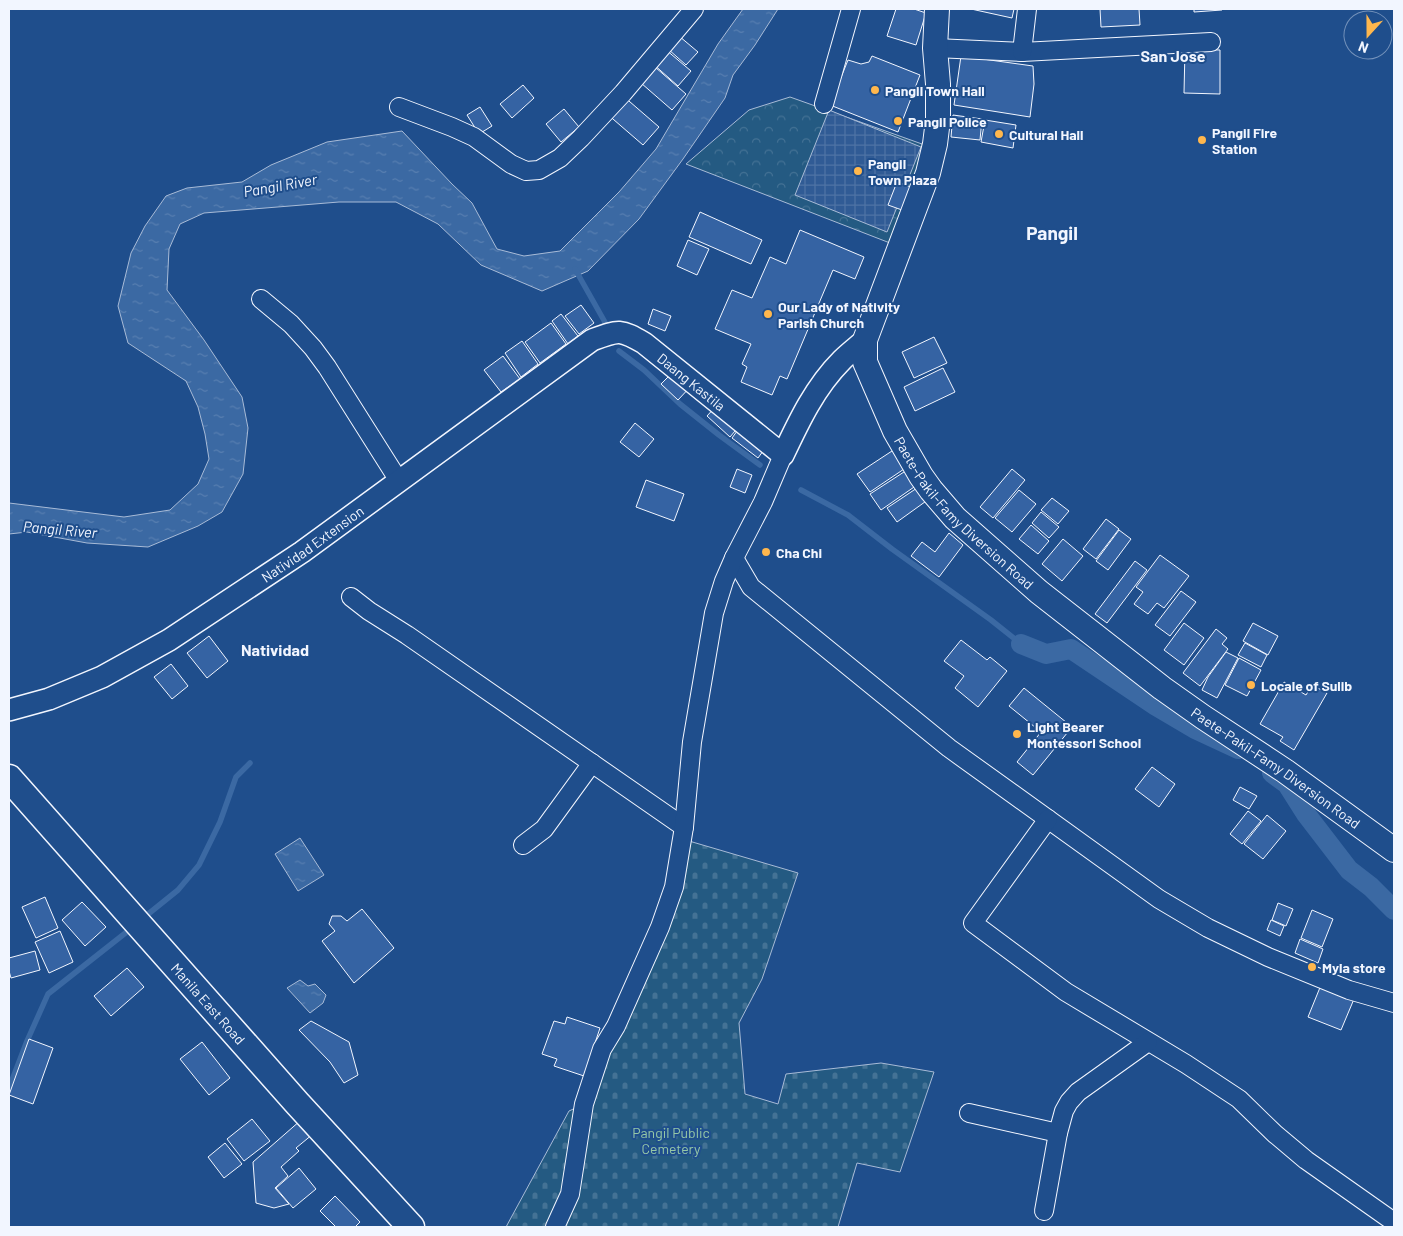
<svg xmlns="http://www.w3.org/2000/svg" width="1403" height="1236" viewBox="0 0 1403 1236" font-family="Barlow,sans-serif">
  <defs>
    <pattern id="cemetery-stones" width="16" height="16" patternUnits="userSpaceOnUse" patternTransform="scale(1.25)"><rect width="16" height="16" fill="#245a82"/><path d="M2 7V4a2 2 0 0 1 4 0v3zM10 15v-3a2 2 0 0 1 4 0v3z" fill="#447295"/></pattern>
    <pattern id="park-crowns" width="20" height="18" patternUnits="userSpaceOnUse" patternTransform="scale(1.25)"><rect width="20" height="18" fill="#245a82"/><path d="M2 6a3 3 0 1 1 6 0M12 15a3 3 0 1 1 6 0" fill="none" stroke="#447295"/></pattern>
    <pattern id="plaza-grid" width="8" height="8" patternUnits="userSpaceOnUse" patternTransform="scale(1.25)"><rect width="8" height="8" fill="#305b95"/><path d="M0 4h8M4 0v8" fill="none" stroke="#4e73a5"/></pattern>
    <pattern id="water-ripples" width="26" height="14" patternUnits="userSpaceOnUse" patternTransform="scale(1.25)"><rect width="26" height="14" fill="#3b69a3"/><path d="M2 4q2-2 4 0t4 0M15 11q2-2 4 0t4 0" fill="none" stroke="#587fb1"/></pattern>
  </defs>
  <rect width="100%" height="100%" fill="#1f4e8c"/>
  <polygon fill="url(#cemetery-stones)" stroke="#a8bbd7" points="689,841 798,873 762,979 739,1023 745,1094 778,1104 786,1074 881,1063 934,1072 900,1172 857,1163 838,1227 506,1227 569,1111 593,1100 611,1047"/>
  <polygon fill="url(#park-crowns)" stroke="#a8bbd7" points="790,97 922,144 925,150 890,243 686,164 749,110"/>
  <polygon fill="url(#plaza-grid)" stroke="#a8bbd7" points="829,110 921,147 887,232 795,195"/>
  <g fill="url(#water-ripples)" stroke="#a8bbd7">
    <polygon points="743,9 778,9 755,45 733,75 725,98 683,159 639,219 588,271 542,291 481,265 438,224 396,202 339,202 204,213 180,224 169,249 167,290 204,340 242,397 248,428 243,474 222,512 198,526 148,547 87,543 27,532 9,534 9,503 124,517 170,510 198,484 209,459 205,434 198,407 186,381 128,343 118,306 131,253 145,226 166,196 187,188 242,182 271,165 327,142 402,131 452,184 472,203 497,249 524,256 560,251 619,192 656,149 718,44"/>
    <polygon points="300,838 324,875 298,891 275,854"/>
    <polygon points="300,980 308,986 315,984 326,995 323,1003 310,1013 287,988"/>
  </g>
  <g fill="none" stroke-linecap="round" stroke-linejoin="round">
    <g stroke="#3b69a3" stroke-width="5.5">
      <polyline points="575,269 606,324"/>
      <polyline points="619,351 644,370 680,404 719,435 760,465"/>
      <polyline points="801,490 848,515 892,549 991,620 1021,644"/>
      <polyline points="142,919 178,890 199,865 220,822 236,777 250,763"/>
      <polyline points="9,1088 27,1041 48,994 133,927"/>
    </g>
    <g stroke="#3b69a3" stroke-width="20">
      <polyline points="1021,644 1046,654 1071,649 1156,706 1195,729 1238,749"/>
      <polyline points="1272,773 1287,784 1306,814 1349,870 1371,887 1394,910"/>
    </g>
  </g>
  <g fill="#3563a3" stroke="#f2f6ff">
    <polygon points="896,9 914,9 926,13 916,45 887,36"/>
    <polygon points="971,9 1014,9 1012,18"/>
    <polygon points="1100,9 1139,9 1140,25 1101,27"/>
    <polygon points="1194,9 1222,9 1222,10 1194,12"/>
    <polygon points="679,36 698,52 686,65 668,49"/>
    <polygon points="665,49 691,71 678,86 652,63"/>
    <polygon points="1185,49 1220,50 1220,94 1184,93"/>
    <polygon points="872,56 920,75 898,132 830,105 848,60 861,64 869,62"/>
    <polygon points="961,56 1033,66 1034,84 1030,117 954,105"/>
    <polygon points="655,67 686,94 672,110 641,83"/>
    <polygon points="523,85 534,98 512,118 500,104"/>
    <polygon points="622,95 659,127 643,145 606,113"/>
    <polygon points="480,107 492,126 479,134 467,115"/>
    <polygon points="564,109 579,127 561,142 546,124"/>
    <polygon points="953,115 982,119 980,140 951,137"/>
    <polygon points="985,120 1016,125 1013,148 981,142"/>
    <polygon points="897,182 911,187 902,210 888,205"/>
    <polygon points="700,212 762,240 751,264 689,237"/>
    <polygon points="800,230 864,257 855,279 833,270 787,379 780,376 772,395 741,382 747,367 742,364 751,344 715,329 732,290 752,298 770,257 786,264"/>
    <polygon points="688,240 709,249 697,275 677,266"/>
    <polygon points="581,305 594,323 579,334 565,316"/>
    <polygon points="653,309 671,316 665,331 648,324"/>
    <polygon points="561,314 578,336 568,344 552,321"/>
    <polygon points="551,323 566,344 540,363 525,342"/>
    <polygon points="934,337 947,363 914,378 902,352"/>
    <polygon points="522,341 538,364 521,377 505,353"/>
    <polygon points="503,356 520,379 501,392 484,370"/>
    <polygon points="943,368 955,392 915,411 904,387"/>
    <polygon points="675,370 692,385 678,400 661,384"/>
    <polygon points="717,405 740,425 730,437 707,416"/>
    <polygon points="635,423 654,439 639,457 620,442"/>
    <polygon points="740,427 766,447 758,458 732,438"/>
    <polygon points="895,449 907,467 870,492 857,474"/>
    <polygon points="737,469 752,475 745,493 730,487"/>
    <polygon points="1012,469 1025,480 993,518 980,507"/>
    <polygon points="907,470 917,485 881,510 870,494"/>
    <polygon points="646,480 684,494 674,521 636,507"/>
    <polygon points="920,486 929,499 897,522 887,508"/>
    <polygon points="1019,490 1036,504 1012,532 995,518"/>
    <polygon points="1052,498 1069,511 1058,524 1041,510"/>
    <polygon points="1041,512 1059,527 1049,538 1032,523"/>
    <polygon points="1106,519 1119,529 1096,559 1083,549"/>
    <polygon points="1031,525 1049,541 1038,554 1019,539"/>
    <polygon points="1119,530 1131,539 1108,570 1096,561"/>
    <polygon points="949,533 963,545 939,577 911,556 922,542 935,552"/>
    <polygon points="1063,539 1083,556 1062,581 1042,564"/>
    <polygon points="1160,555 1189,576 1164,608 1157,603 1148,614 1134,604 1143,592 1136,587"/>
    <polygon points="1135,561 1147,570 1107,623 1095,614"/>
    <polygon points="1181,591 1196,602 1170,636 1155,625"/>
    <polygon points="1184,623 1204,638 1184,665 1164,650"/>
    <polygon points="1253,623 1278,636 1268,655 1243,641"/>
    <polygon points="1216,629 1227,638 1222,644 1228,649 1200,686 1183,673"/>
    <polygon points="209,636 228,661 207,678 187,653"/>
    <polygon points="961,640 987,660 990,657 1007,671 978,707 955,688 964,676 944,661"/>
    <polygon points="1245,643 1267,655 1261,667 1238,655"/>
    <polygon points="1226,652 1238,658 1217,698 1202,690 1208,677"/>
    <polygon points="1239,658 1261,670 1247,696 1225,685"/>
    <polygon points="171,664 188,686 172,699 154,677"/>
    <polygon points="1284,682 1306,695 1312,685 1327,693 1294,750 1280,741 1283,737 1260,724"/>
    <polygon points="1024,688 1072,727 1033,775 1017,762 1041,732 1009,706"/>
    <polygon points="1152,767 1175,784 1159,807 1135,789"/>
    <polygon points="1240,787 1257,796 1249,809 1233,800"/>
    <polygon points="1248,811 1261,821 1242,844 1230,834"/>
    <polygon points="1267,815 1286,831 1263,859 1244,844"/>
    <polygon points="45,897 58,928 36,938 22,907"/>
    <polygon points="82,902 106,927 85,946 62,920"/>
    <polygon points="1278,903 1293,909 1286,926 1272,920"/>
    <polygon points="362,909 394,948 354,983 322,941 335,931 329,924 332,916 341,916 347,921"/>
    <polygon points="1312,910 1333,919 1322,947 1301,938"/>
    <polygon points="1271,920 1284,926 1280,936 1267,930"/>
    <polygon points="60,931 73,962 49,973 35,942"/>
    <polygon points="1300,939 1323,949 1318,963 1295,953"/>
    <polygon points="35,951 40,970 11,978 9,971 9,958"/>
    <polygon points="127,968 144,987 111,1016 94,996"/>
    <polygon points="1321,985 1354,999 1341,1030 1308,1017"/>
    <polygon points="567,1017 600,1028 584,1076 554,1066 557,1059 542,1054 554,1021 565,1024"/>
    <polygon points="311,1021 349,1042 358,1075 344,1083 330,1062 299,1030"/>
    <polygon points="29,1039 53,1048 33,1104 9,1095"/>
    <polygon points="202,1042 230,1078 209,1095 180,1059"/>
    <polygon points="252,1119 270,1141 244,1161 227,1139"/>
    <polygon points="301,1120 313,1134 296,1148 299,1151 281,1167 288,1176 275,1188 289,1204 274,1208 256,1203 253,1162"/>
    <polygon points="225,1143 242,1164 224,1178 208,1157"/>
    <polygon points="299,1168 316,1189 293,1208 276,1188"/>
    <polygon points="335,1196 360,1222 355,1227 336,1227 320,1211"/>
  </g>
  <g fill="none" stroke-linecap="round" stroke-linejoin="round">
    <defs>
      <g id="minor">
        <polyline points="935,48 1022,52 1211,42"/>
        <polyline points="1022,52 1027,9"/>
        <polyline points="824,104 851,9"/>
        <polyline points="399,107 452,127 474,137 511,164 526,171 539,170 560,158 581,138 623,93 694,9"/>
        <polyline points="261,299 291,324 313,348 327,367 399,481"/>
        <polyline points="734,558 751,587 949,748 1159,899 1208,928 1268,957 1349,990 1394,1003"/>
        <polyline points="351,597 369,611 407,635 684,827"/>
        <polyline points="1048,819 973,923 1066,992 1186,1064 1239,1099 1275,1134 1306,1160 1394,1222"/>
        <polyline points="523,845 544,829 592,763"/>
        <polyline points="969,1113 1058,1133"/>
        <polyline points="1044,1211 1058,1133 1064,1111 1069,1102 1078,1092 1148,1042"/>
        <polyline points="555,1227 570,1194 584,1104 602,1049 616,1026 660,927 674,887 684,827 692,742 714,613 724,581 734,558 763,502 783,455"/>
      </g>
      <g id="tertiary">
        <path id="s1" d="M9,710L49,699L102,677L169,640L302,552L592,340C619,330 620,329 644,343L783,455C799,421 815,387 842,360C849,353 857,347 865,340"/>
      </g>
      <g id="secondary">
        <path id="s2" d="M937,9L935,48L938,84V120L935,144L928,173L865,340V362L895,431L921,476L931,490L955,518L1039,592L1162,688L1203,717L1285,771L1394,850"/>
      </g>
      <g id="primary">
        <path id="s3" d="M9,778L297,1103L411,1227"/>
      </g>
    </defs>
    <use href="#minor" stroke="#f2f6ff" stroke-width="20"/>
    <use href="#tertiary" stroke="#f2f6ff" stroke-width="24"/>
    <use href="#secondary" stroke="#f2f6ff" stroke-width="26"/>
    <use href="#primary" stroke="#f2f6ff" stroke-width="29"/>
    <use href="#minor" stroke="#1f4e8c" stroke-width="18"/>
    <use href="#tertiary" stroke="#1f4e8c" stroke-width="21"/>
    <use href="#secondary" stroke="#1f4e8c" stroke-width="24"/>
    <use href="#primary" stroke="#1f4e8c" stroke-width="26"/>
  </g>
  <g fill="#ffb74d" stroke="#1f4e8c" stroke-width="2">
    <circle cx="875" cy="90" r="5"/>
    <circle cx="898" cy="121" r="5"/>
    <circle cx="999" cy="134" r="5"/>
    <circle cx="1202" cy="140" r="5"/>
    <circle cx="858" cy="171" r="5"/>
    <circle cx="768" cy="314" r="5"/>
    <circle cx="766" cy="552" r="5"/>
    <circle cx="1251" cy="685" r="5"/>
    <circle cx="1017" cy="734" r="5"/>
    <circle cx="1312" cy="967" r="5"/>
  </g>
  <g text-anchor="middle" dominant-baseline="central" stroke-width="4" stroke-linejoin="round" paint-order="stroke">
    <g font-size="14" font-weight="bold" fill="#f2f6ff" stroke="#1f4e8c" text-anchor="start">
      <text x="885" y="90">Pangil Town Hall</text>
      <text x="908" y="121">Pangil Police</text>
      <text x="1212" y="132">Pangil Fire<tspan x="1212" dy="16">Station</tspan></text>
      <text x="1009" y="134">Cultural Hall</text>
      <text x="868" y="163">Pangil<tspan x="868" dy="16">Town Plaza</tspan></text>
      <text x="778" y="306">Our Lady of Nativity<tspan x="778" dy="16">Parish Church</tspan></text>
      <text x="776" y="552">Cha Chi</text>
      <text x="1261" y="685">Locale of Sulib</text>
      <text x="1027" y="726">Light Bearer<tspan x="1027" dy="16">Montessori School</tspan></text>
      <text x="1322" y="967">Myla store</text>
    </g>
    <g font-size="14" fill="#f2f6ff" stroke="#1f4e8c">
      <text stroke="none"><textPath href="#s1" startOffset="811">Daang Kastila</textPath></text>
      <text stroke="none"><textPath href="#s2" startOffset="549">Paete-Pakil-Famy Diversion Road</textPath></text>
      <text stroke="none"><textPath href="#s1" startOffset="348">Natividad Extension</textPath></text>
      <text stroke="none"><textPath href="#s2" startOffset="954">Paete-Pakil-Famy Diversion Road</textPath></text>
      <text stroke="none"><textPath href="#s3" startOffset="301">Manila East Road</textPath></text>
    </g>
    <g font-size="14" fill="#97c8a6" stroke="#1f4e8c">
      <text x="671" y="1132">Pangil Public<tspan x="671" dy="16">Cemetery</tspan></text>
    </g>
    <g font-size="15" font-style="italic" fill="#f2f6ff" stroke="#1f4e8c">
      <text transform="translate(280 185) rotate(-10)">Pangil River</text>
      <text transform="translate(60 529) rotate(5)">Pangil River</text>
    </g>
    <g font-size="16" font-weight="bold" fill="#f2f6ff" stroke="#1f4e8c">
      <text x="1173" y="55">San Jose</text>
      <text x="275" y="649">Natividad</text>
    </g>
    <g font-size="19" font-weight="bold" fill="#f2f6ff" stroke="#1f4e8c">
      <text x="1052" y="232">Pangil</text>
    </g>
  </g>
  <rect width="1403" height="1236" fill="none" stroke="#f2f6ff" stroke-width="20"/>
  <g transform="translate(1368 35) rotate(201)"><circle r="24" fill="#1f4e8c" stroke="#7391ba"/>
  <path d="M0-4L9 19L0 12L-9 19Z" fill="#ffb74d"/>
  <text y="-8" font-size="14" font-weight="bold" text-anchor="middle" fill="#f2f6ff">N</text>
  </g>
</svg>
